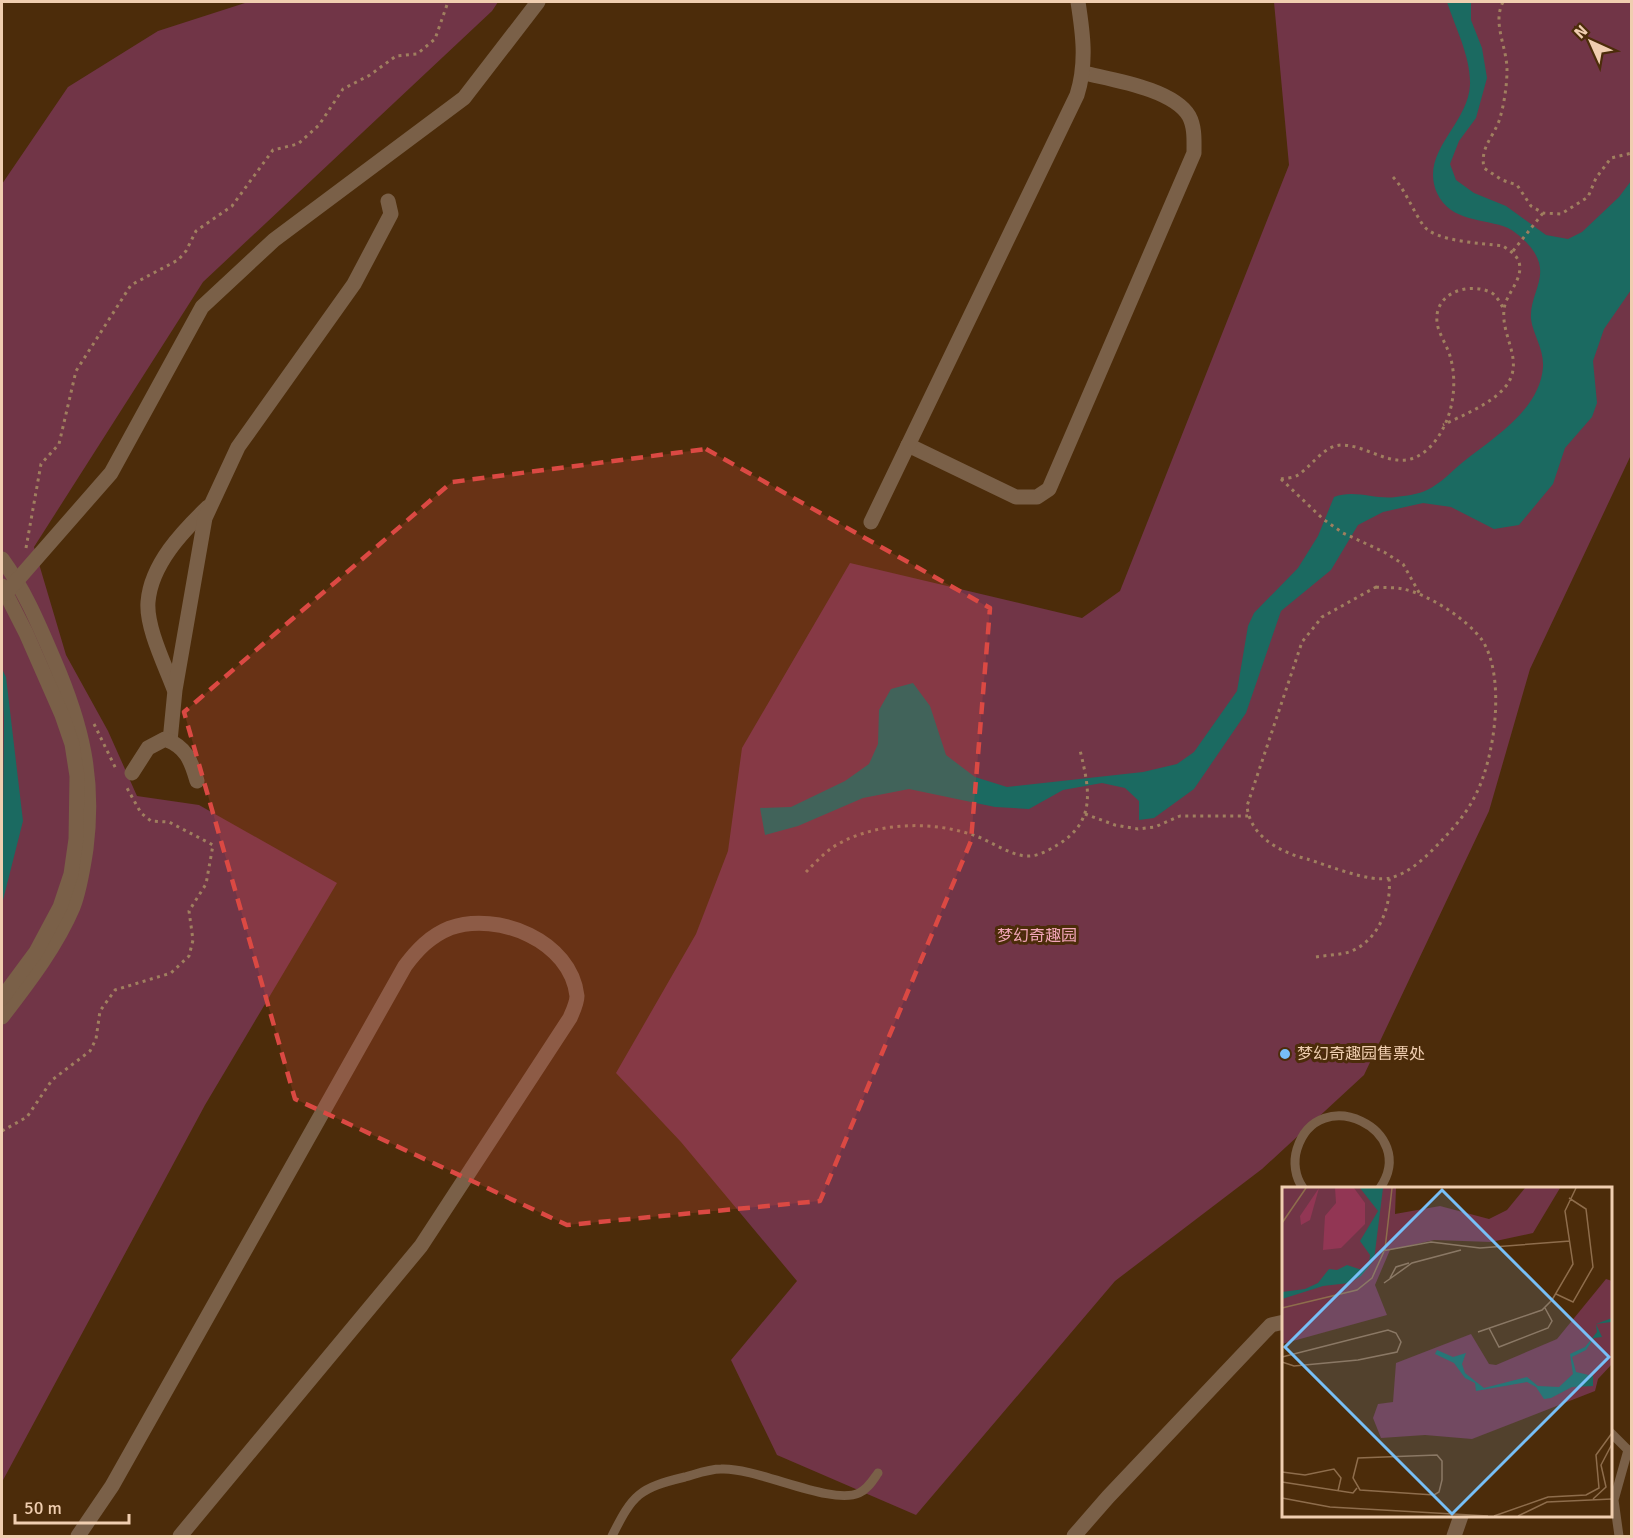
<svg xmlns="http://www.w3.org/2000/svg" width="1633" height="1538" viewBox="0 0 1633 1538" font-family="Signika,'Noto Sans SC',sans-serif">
  <rect width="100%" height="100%" fill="#4c2c0a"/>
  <g fill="#713547">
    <polygon points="248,2 498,2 492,11 203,282 34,547 66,655 108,731 137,796 199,805 337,883 205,1105 2,1482 2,184 68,87 158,31"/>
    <polygon points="1274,2 1631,2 1631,455 1530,669 1489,811 1364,1075 1262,1169 1115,1281 916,1515 777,1455 731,1360 797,1281 681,1142 616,1073 696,934 728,851 742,748 850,563 1082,618 1120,591 1289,165"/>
  </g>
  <g fill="#1b6a61">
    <path d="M1447,2H1471V20L1482,48L1487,78L1476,118L1459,141L1450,164L1456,180L1474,193L1506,206L1546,235L1568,239L1582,232L1619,197L1631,181V290L1604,329L1593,361L1597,403L1592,417L1565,448L1553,484L1519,525L1494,529L1451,507L1423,503L1383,512L1358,525L1331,570L1281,611L1246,713L1194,789L1154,818L1139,820V801L1125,788L1102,783L1063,790L1029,809L995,807L909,789L863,798L798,826L765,835L760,808L791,807L845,781L869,764L878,744L879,710L891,689L913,683L930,706L946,755L975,777L1007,787L1143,772L1177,764L1194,752L1237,691L1248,626L1254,613L1298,568L1318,536L1334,497C1355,489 1375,500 1396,497C1405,496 1419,494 1427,490C1440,484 1452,471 1463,462C1493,438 1540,410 1543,367C1544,348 1533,335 1531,319C1529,293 1552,276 1532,249C1527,242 1516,232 1508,228C1485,218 1451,223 1437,193C1419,152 1468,125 1470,85C1471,57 1455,27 1447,2Z"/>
    <polygon points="2,669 6,677 23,821 2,904 4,721"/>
  </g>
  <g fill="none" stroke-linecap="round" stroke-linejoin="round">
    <g stroke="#a07f5f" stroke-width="3" stroke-dasharray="3 4.5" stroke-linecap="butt">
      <path d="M1503,2C1492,23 1507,47 1507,70C1507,85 1504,106 1499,121C1492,139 1480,148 1484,168L1502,180L1517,185L1531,206L1543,213L1561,214L1588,197L1596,178L1611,158L1632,153"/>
      <path d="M1393,177C1406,191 1412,209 1423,225C1435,242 1482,243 1503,246C1509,250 1516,254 1519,262C1524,280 1505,294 1504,310C1501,337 1525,361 1506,386C1492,404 1463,415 1443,425"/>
      <polyline points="1513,251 1543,213"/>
      <path d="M1281,479C1286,478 1294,478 1298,475C1312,466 1324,445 1342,445C1373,446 1398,476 1428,449C1452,426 1459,386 1450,356C1447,345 1438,333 1437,322C1434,293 1468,282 1490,292C1496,294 1500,303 1504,309"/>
      <polyline points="1281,479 1323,519 1343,533 1384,552 1403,564 1421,596"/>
      <polyline points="26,548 41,464 59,444 76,371 131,285 178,260 186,251 196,231 232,206 273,150 298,144 319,125 343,89 370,75 396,56 417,54 435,39 448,2"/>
      <path d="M1376,587C1385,588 1395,587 1403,589C1428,594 1467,619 1482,640C1506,676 1495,757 1476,794C1468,811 1457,824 1444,838C1430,853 1411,873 1390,878C1370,883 1327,865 1307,859C1279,852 1250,836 1247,806L1302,642L1322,617Z"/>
      <polyline points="94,724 117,771"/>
      <polyline points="1085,814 1115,825 1138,829 1155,827 1180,816 1248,816"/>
      <path d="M806,872C814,864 823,854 833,847C872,823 926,820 970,834C988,839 1007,854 1025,856C1038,857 1049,850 1059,844C1097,820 1089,788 1080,750"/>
      <path d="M1316,957C1327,955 1339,955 1349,952C1378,942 1392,906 1389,879"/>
      <polyline points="2,1131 27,1117 52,1080 90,1051 96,1039 100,1011 115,990 171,973 189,956 193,940 189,911 206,884 213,845 169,822 151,821 141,813 127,788"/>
    </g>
    <g stroke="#7a6048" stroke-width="9">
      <path d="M1303,1188C1295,1177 1293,1162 1297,1149C1318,1081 1420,1130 1380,1188"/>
      <polyline points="1610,1432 1628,1450"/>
      <path d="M612,1536C633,1494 639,1488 685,1477C696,1474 709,1469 721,1469C757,1467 831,1506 859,1493C868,1489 873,1480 878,1473"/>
      <polyline points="1619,1536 1614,1500 1628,1450 1632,1450"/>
    </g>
    <g stroke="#7a6048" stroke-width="15">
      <path d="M908,445L1016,497H1037L1049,489L1194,153C1194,141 1195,127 1189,116C1173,89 1113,80 1084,73"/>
      <path d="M871,522L1077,95C1087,63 1083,34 1078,2"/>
      <path d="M2,559C24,589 39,625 54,660C82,725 95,778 86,849C83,868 80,889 73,907C56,947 28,983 2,1017"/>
      <polyline points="2,586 26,633 62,715 72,744 77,776 76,839 71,874 60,907 36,952 2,998"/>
      <polyline points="6,593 111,473 202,307 274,240 464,98 538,2"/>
      <path d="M174,689C165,665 146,627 148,602C151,564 183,531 208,507"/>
      <polyline points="170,741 175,690 205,518 238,447 354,284 391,214 388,201"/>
      <path d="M132,773L148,748L165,739C186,747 191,760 197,781"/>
      <path d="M78,1536L112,1486L405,966C417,950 430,936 450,928C498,911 571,941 577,996C577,1003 573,1011 570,1018L421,1246L180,1536"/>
      <polyline points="1074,1536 1108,1497 1271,1325 1284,1322"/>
      <polyline points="1454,1536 1461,1516"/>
    </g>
  </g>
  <path fill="#db4943" fill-opacity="0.2" stroke="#db4943" stroke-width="4.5" stroke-dasharray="12 8" stroke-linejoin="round" d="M706,449L990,608L971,841L820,1201L567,1225L295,1099L184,712L452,482Z"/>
  <circle fill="#77bff7" stroke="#4c2c0a" stroke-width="2" cx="1285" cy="1054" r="6"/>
  <g text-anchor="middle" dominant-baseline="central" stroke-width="6" stroke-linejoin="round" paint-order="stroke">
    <g font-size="16" fill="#f3a6b9" stroke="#4c2c0a">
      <text x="1037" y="936">梦幻奇趣园</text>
    </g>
    <g font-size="16" fill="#f0ceb0" stroke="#4c2c0a" text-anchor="start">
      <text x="1297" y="1054">梦幻奇趣园售票处</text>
    </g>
  </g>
  <g transform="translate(1282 1187)">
    <rect width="330" height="330" fill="#4c2c0a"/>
    <path d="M0,1H114L113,27L158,19L207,32L225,23L243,1H278L251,46L209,55L152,53L108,63L93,98L105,128L0,157ZM324,92L330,94V177L316,192L313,204L190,252L143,248L99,251L91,231L96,217L111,215L114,176L189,147L207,177L214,178L275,152Z" fill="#713547"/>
    <path d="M37,1L28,33L19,38L18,29ZM53,1H72L83,16V37L59,61L41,63L43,29L54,16Z" fill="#923654"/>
    <path d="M78,1H101L92,73L79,89L67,96L41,99L0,112V105L23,102L36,96L47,82L55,83L65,78L80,83L87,77L88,68L78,54L96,24ZM330,131L329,135L314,137L320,150L312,151L304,163L290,170L294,185L311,189V199L290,200L269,211L262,212L254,200L245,195L194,204L193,196L183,191L172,176L153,167L155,163L171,170L184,166L180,177L183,186L202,201L245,190L256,199L277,200L291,187L288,167L303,160L315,145L314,137Z" fill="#1b6a61"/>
    <path fill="none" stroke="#8e6d4c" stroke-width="1.5" d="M0,36L24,1M100,64L149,55L198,61L288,54M108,91L114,80L127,76M102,96L130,76L179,63M274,107L291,115L311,80L304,22L287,11M0,121L75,103L90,91L103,62L110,1M207,141L217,160L266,141L270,134L263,121M196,145L260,123L270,113L291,77L283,24L294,1M0,170L106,143L114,146L119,155L115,165L76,173L12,179L0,175M155,268L160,274V293L157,305L152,308L78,303L71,291L76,271ZM0,285L23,288L52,282L59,291L56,304M0,295L71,306L75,301M0,311L48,320L206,329M311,312L324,300L319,278L330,257M212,329L266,310L304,308L317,301L314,268L330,246M236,329L265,315L330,312"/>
    <path fill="#77bff7" fill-opacity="0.15" stroke="#77bff7" stroke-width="3" d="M160,3L327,170L170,327L3,160Z"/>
    <rect width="330" height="330" fill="none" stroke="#f0ceb0" stroke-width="3"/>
  </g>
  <rect width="1633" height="1538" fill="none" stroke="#f0ceb0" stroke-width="6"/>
  <g transform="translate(1591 42) rotate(315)" stroke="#4c2c0a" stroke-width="4.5" paint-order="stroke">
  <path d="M0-4.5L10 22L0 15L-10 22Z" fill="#f0ceb0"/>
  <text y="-9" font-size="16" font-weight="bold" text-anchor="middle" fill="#f0ceb0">N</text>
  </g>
  <path d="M15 1514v9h114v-9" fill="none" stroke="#f0ceb0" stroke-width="3"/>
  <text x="24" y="1514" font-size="18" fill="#f0ceb0" stroke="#4c2c0a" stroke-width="4.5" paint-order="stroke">50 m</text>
</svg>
